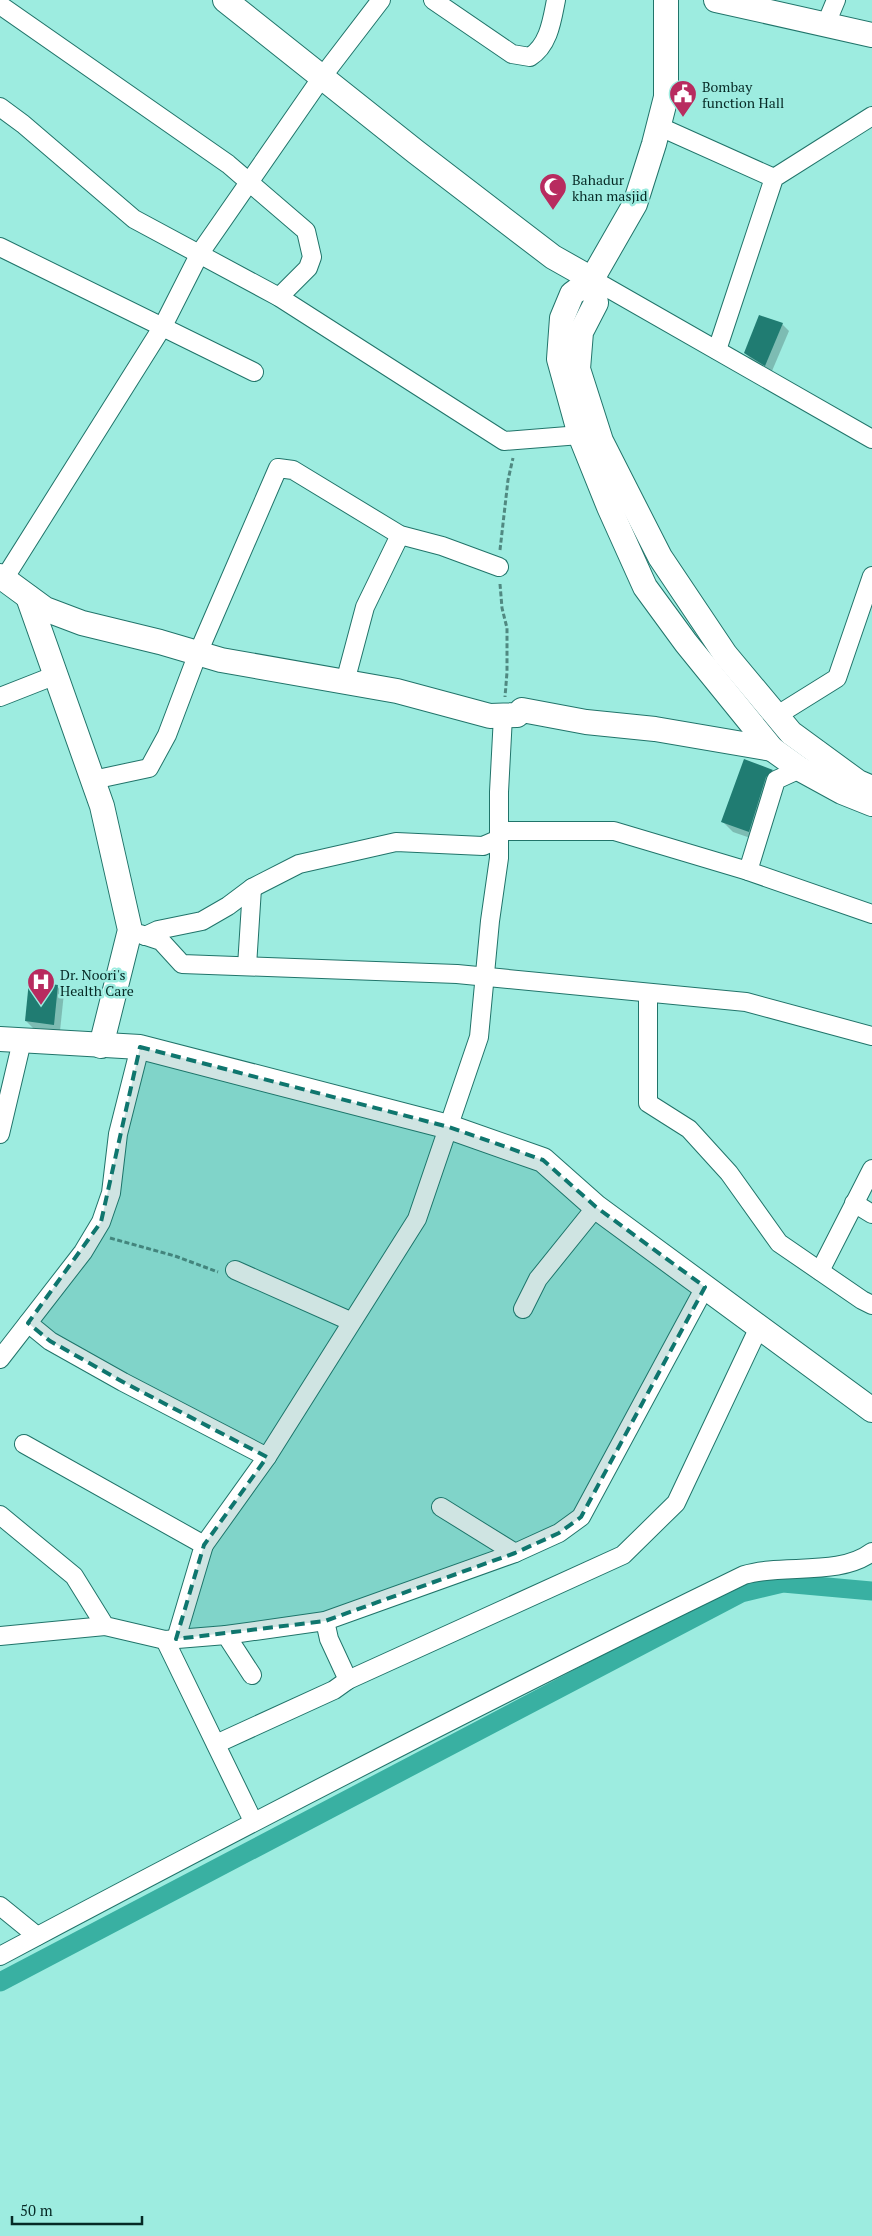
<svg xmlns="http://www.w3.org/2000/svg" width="872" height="2236" viewBox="0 0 872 2236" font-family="'PT Serif',serif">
  <rect width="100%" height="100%" fill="#9dece0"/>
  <g fill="#0003">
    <polygon points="782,324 789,331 772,371 752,360 745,353"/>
    <polygon points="745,761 773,771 783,781 759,841 733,832 723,822"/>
    <polygon points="58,986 64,993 60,1031 33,1028 26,1021"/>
  </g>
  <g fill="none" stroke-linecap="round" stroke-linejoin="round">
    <polyline stroke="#39b0a2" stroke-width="19" points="0,1982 741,1593 783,1583 872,1591"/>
  </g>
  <g fill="#207c72">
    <polygon points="759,315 783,323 765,366 744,353"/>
    <polygon points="744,759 773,770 766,777 749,832 721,822"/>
    <polygon points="29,981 58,985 54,1025 25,1021"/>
  </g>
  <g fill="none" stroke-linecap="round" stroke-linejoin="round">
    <defs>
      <g id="street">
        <path d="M433,0L512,54L530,57C549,45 552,20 556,0"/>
        <polyline points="0,5 228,164 306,231 312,257 308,268 279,297"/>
        <polyline points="826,24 836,0"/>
        <polyline points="0,107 23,124 134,219 279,297 504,441 580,435"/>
        <polyline points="658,126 774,178"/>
        <polyline points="0,247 254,372"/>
        <polyline points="592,279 872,439"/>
        <polyline points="717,350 774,178 872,116"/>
        <polyline points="4,579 163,326 200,253 322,77 381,0"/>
        <polyline points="345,682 365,607 400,535"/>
        <polyline points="0,697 56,675"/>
        <polyline points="776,716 837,678 872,576"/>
        <polyline points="93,780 149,768 167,735 198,653 278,468 293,470 400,535 442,546 499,567"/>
        <polyline points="748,871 776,780 800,769"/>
        <polyline points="140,934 161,941 182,964 457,974 746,1002 872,1036"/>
        <polyline points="145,936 158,930 202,921 228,906 252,888 299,864 396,842 483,846 499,839 501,831 614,831 748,871 872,914"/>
        <polyline points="247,966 252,888"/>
        <polyline points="648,993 648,1103 689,1129 729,1173 779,1243 862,1300 872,1305"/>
        <polyline points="0,1134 22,1041"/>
        <polyline points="854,1203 872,1214"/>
        <polyline points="235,1270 350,1321"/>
        <polyline points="820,1271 872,1169"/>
        <polyline points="523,1309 538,1279 596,1207"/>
        <polyline points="28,1323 50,1341 123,1382 267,1457 417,1219 479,1037 490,921 499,858 499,792 503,716"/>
        <polyline points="0,1359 83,1252 101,1222 111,1193 118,1134 140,1047"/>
        <polyline points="24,1444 204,1545 176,1639"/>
        <polyline points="441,1507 515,1553"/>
        <polyline points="0,1515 74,1576 105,1626 165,1640"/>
        <polyline points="204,1545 267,1457"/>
        <polyline points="325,1621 329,1639 348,1680"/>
        <polyline points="226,1635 325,1621 515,1553 559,1533 581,1517 705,1287"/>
        <polyline points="0,1636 105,1626"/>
        <polyline points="252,1675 226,1635 165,1640 253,1821"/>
        <polyline points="216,1744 334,1690 348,1680 623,1555 676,1503 759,1327"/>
        <polyline points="0,1906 37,1936"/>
        <path d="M0,1956C246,1825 493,1697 744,1575C783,1563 839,1577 872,1552"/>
      </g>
      <g id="secondary">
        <polyline points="225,0 416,152 553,257 592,279"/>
        <polyline points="666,0 666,97 654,144 635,204 592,279 572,294 562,318 559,359 580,435 609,507 645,587 686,643 772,749 800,769 842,792 872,804"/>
        <polyline points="716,0 872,35"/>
        <polyline points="592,279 596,303 581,332 578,369 601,441 660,557 725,654 791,733 858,782 872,788"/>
        <polyline points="0,576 45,609 82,623 160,642 221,660 397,691 490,716 517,715 522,710 586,722 655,729 772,749"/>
        <polyline points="28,597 102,806 130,930 101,1046"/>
        <polyline points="0,1039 140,1047 449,1127 543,1160 596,1207 872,1410"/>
      </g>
    </defs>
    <use href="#street" stroke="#21746a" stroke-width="20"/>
    <use href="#secondary" stroke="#21746a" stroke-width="26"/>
    <g stroke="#508981" stroke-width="3" stroke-dasharray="5 2.5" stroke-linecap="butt">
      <polyline points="500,550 508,480 513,458"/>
      <polyline points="500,584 502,608 507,628 507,672 505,697"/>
      <polyline points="110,1238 175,1256 218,1272"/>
    </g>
    <use href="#street" stroke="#fff" stroke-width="18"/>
    <use href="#secondary" stroke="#fff" stroke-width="24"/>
  </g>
  <path fill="#0f766e" fill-opacity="0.2" stroke="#0f766e" stroke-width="4" stroke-dasharray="10 6" stroke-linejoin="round" d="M140,1047L449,1127L543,1160L596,1207L705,1287L581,1517L559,1533L515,1553L325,1621L176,1639L204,1545L267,1457L123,1382L50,1341L28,1323L101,1222Z"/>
  <defs>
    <symbol id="civic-pin" viewBox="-11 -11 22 30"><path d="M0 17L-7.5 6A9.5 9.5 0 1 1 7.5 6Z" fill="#b82b5f" stroke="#9dece0"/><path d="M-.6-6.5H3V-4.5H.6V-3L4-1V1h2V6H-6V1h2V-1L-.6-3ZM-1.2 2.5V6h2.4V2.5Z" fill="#fff"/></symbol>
    <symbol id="mosque-pin" viewBox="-11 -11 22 30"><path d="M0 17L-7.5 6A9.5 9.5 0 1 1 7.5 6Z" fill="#b82b5f" stroke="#9dece0"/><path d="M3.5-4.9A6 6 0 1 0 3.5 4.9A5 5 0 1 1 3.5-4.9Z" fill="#fff"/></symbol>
    <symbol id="hospital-pin" viewBox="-11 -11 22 30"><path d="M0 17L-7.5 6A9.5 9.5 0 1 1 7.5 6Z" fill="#b82b5f" stroke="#9dece0"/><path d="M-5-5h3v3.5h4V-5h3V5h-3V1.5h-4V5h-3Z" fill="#fff"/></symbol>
  </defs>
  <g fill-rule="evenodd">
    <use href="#civic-pin" x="667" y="78" width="32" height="43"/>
    <use href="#mosque-pin" x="537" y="171" width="32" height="43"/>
    <use href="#hospital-pin" x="25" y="966" width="32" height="43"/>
  </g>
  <g text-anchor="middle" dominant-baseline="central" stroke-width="5" stroke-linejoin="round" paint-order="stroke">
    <g font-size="14" fill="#062925" stroke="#9dece0" text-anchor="start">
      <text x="702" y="86">Bombay<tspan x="702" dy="16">function Hall</tspan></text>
      <text x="572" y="179">Bahadur<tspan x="572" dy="16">khan masjid</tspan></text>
      <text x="60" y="974">Dr. Noori's<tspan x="60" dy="16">Health Care</tspan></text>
    </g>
  </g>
  <path d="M12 2216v8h130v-8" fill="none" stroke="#062925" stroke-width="2.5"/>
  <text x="20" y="2216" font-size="15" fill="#062925" stroke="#9dece0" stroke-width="4" paint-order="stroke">50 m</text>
</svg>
